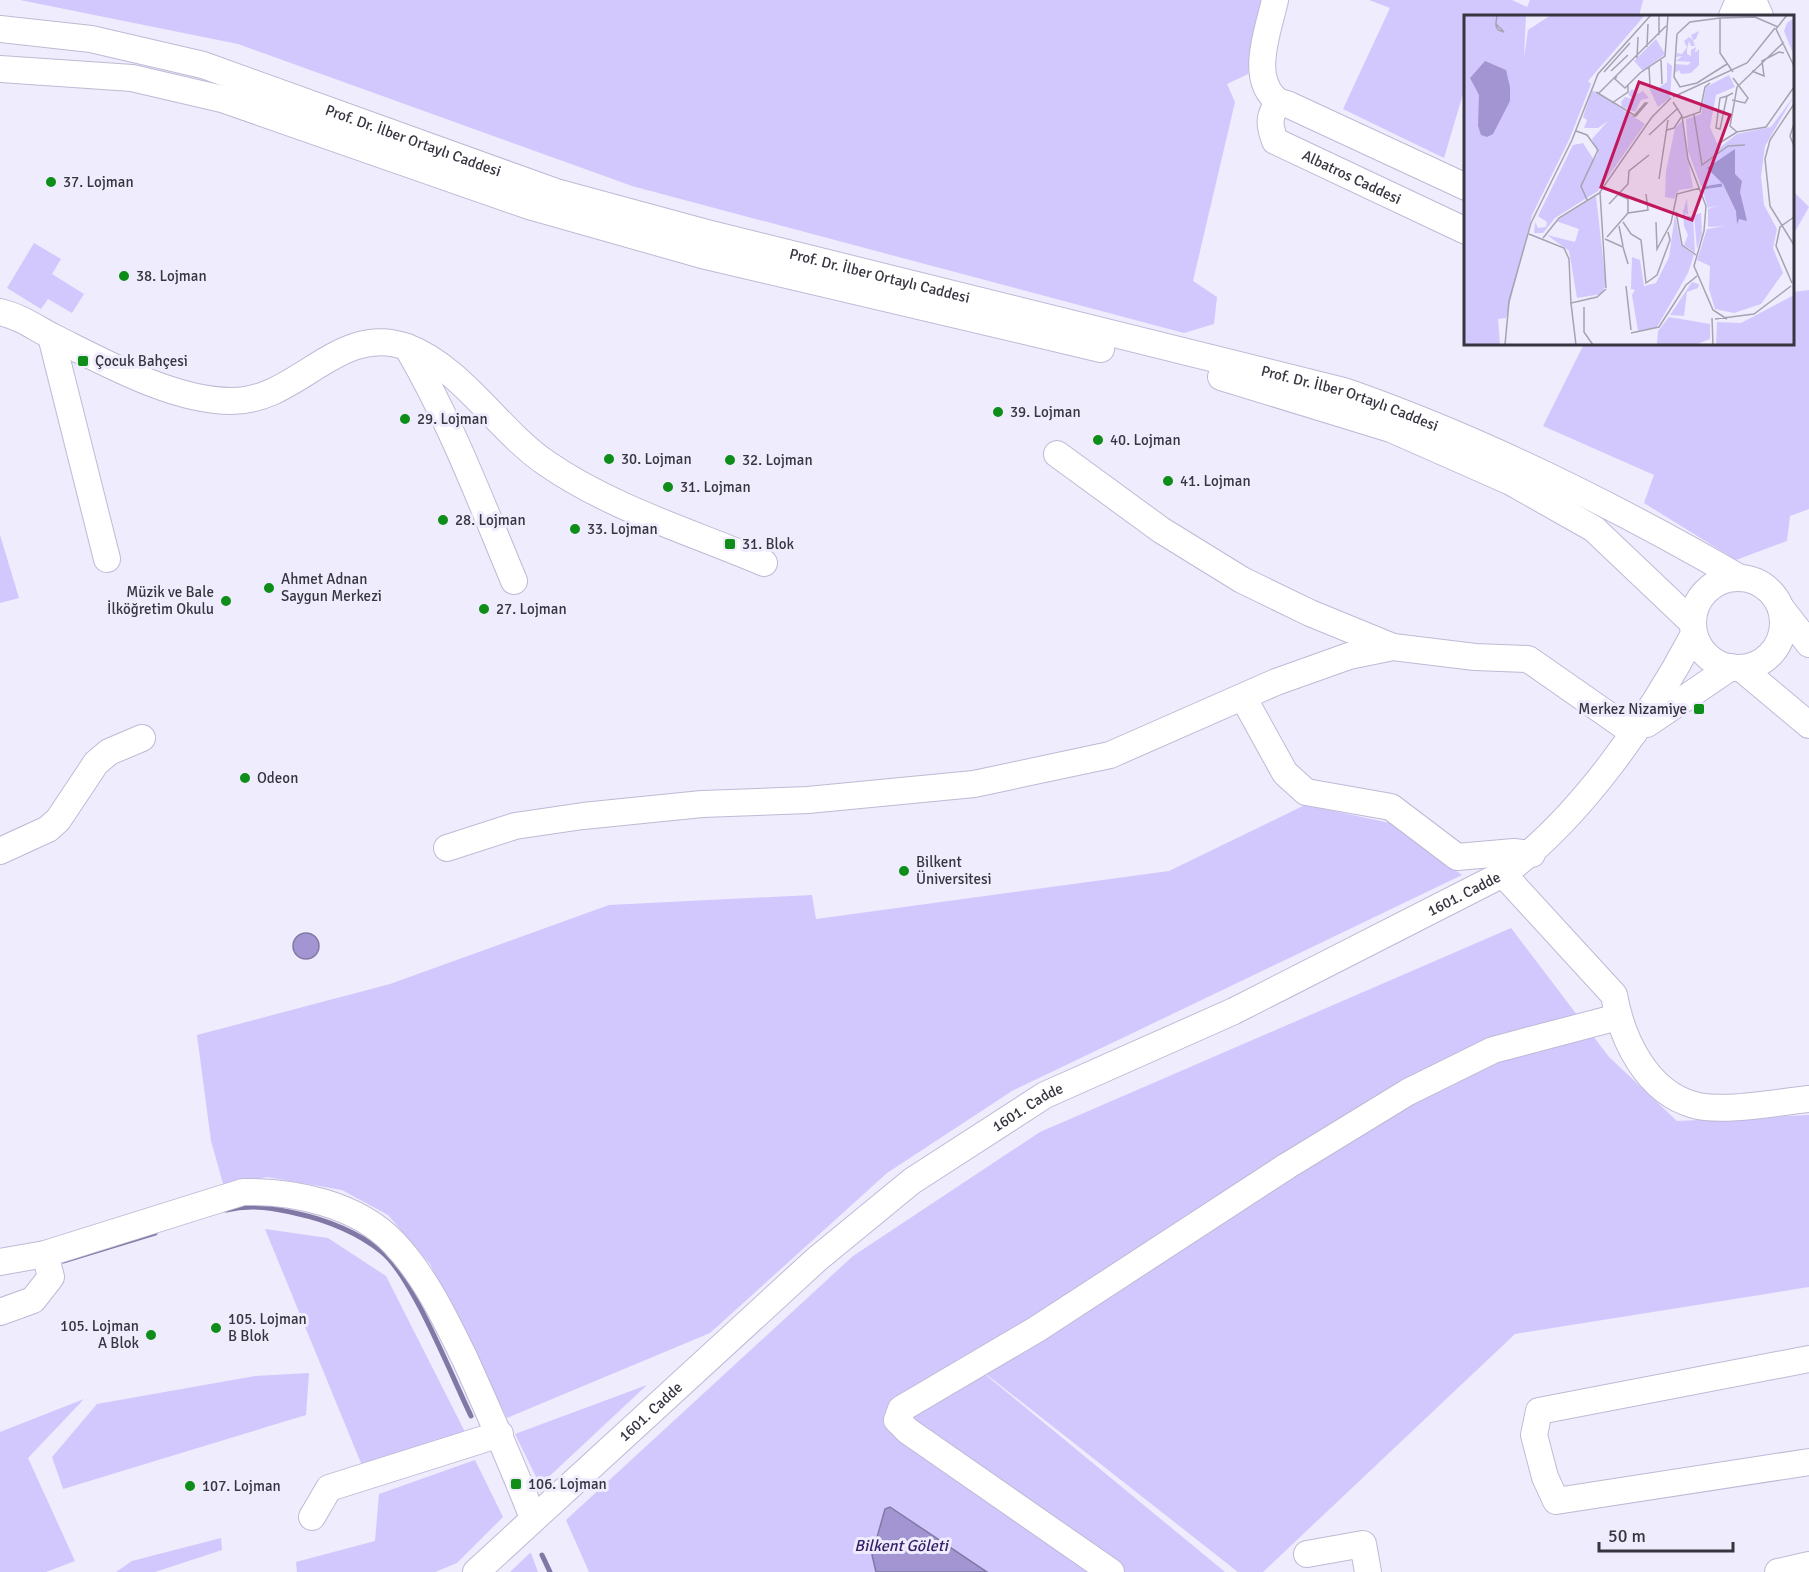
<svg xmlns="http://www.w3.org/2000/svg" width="1809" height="1572" viewBox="0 0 1809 1572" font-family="Signika,sans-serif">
  <rect width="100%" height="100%" fill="#efecfd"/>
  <g fill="#d2c8fd">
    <polygon points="20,0 1262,0 1248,74 1227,84 1235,102 1193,281 1217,297 1214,324 1184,333 632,186 238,44"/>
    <polygon points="1369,0 1512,0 1527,7 1530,0 1643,0 1639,16 1466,16 1465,95 1463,94 1444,158 1343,109 1390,8"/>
    <polygon points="1793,191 1809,207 1793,235"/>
    <polygon points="34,243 61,259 52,274 84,294 72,313 48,299 41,309 7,288"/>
    <polygon points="1809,290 1809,509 1790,516 1787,541 1736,560 1644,503 1654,475 1543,426 1584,344 1792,344 1793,292"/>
    <polygon points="0,535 19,598 0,603"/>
    <polygon points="1305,805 1390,823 1462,875 1012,1091 887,1173 710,1333 507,1418 430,1264 388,1215 342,1190 267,1177 224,1187 211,1141 197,1035 390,984 609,905 812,895 816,919 1169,871"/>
    <polygon points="1511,928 1609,1057 1677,1121 1809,1115 1809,1287 1515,1334 1263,1572 1238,1572 958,1352 1225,1572 589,1572 566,1520 853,1256 1040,1132"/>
    <polygon points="265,1229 328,1238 386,1276 465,1432 363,1468"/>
    <polygon points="309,1373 306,1415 63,1489 52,1457 97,1404 255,1376"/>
    <polygon points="647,1385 540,1485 515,1434"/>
    <polygon points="84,1399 28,1458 75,1561 46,1572 0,1572 0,1432"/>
    <polygon points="475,1460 503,1517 457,1563 435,1572 297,1572 296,1562 375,1541 379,1494"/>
    <polygon points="221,1538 222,1550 155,1572 116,1572 132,1561"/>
    <polygon points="531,1553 538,1572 510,1572 530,1553"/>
  </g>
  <g fill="#a295d2" stroke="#8278a6" stroke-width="1.5">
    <circle cx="306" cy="946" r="13"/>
    <polygon points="890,1507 987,1572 876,1572 872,1555 885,1509"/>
  </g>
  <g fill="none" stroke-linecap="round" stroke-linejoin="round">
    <g stroke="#8278a6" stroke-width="5">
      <path d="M226,1210C252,1204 274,1208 299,1214C327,1220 359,1233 382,1252C412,1276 452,1377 471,1416"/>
      <polyline points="63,1261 155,1233"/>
      <polyline points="542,1555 550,1572"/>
    </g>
    <defs>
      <g id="minor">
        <path d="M1275,0C1268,32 1248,80 1279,102"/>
        <polyline points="1753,0 1760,16"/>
        <polyline points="1732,16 1739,0"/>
        <path id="s1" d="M0,29L91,39L203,65L556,192L707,233L1344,391C1482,439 1614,505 1740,578"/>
        <polyline points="0,69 132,78 222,99 529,206 702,255 1101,349"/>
        <path id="s2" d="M1466,187L1287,104L1279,102C1268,116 1269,125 1275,141L1466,231"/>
        <path d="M0,312C21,317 34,327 53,337C104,362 173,401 231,401C298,402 338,322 407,347C462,368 498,430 546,463C611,508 691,532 764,563"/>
        <polyline points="51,336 107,559"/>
        <path d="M407,347C451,422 481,502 514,581"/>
        <polyline points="1221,377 1391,429 1511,482 1594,529 1693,623"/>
        <polyline points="1057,454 1161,530 1242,580 1310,613 1393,647 1475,657 1528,659 1634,733"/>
        <circle cx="1738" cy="623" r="45"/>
        <polyline points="1781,608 1809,644"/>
        <polyline points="1741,668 1809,725"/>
        <polyline points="1243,697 1285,773 1306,792 1391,807 1457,857 1514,852 1532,854"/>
        <polyline points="1647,724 1731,667"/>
        <polyline points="447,848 515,826 583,816 702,804 808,800 974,784 1110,755 1276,682 1349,656 1393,647"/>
        <polyline points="0,851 48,829 58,820 96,763 109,752 142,738"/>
        <path d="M1503,874L1614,995C1622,1040 1647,1092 1694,1105C1723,1113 1778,1102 1809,1099"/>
        <path d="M0,1262L45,1254L243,1192C294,1191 357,1204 394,1243C425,1276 445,1318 465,1359C489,1412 512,1464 533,1518"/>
        <polyline points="0,1312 33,1300 51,1277 45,1254"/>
        <polyline points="1809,1359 1539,1411 1534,1435 1545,1477 1556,1501 1809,1462"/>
        <polyline points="312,1517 329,1488 500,1434"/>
        <polyline points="1307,1554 1363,1544 1368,1572"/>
        <path id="s3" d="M476,1572L817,1259L912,1181L1045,1095L1234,1011L1503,874C1579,820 1651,716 1694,634"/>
        <polyline points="1111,1572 908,1431 897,1420 901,1409 1037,1329 1287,1166 1408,1092 1493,1050 1618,1017"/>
        <polyline points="1778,1572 1809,1565"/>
      </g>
    </defs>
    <use href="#minor" stroke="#bebad5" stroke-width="28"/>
    <use href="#minor" stroke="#fff" stroke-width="26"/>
  </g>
  <g fill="#0e8d19" stroke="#efecfd" stroke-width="2">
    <circle cx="51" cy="182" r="6"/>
    <circle cx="124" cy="276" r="6"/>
    <rect x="77" y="355" width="12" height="12" rx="3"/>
    <circle cx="998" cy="412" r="6"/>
    <circle cx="405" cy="419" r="6"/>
    <circle cx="1098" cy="440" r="6"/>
    <circle cx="609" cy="459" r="6"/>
    <circle cx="730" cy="460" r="6"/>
    <circle cx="1168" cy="481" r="6"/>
    <circle cx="668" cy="487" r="6"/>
    <circle cx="443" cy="520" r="6"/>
    <circle cx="575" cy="529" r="6"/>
    <rect x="724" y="538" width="12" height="12" rx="3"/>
    <circle cx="269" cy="588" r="6"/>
    <circle cx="226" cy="601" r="6"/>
    <circle cx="484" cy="609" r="6"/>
    <rect x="1693" y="703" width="12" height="12" rx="3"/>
    <circle cx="245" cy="778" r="6"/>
    <circle cx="904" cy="871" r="6"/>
    <circle cx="216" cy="1328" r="6"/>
    <circle cx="151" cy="1335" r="6"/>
    <rect x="510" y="1478" width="12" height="12" rx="3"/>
    <circle cx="190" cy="1486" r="6"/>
  </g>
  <g text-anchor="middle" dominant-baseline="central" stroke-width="6" stroke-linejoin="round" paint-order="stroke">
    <g font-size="15" fill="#373540" stroke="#efecfd">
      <text stroke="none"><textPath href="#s1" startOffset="430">Prof. Dr. İlber Ortaylı Caddesi</textPath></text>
      <text stroke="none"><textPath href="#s2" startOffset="332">Albatros Caddesi</textPath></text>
      <text stroke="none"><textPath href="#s1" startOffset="916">Prof. Dr. İlber Ortaylı Caddesi</textPath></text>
      <text stroke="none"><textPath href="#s1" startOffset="1402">Prof. Dr. İlber Ortaylı Caddesi</textPath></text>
      <text stroke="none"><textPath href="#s3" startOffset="1209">1601. Cadde</textPath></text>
      <text stroke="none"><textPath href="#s3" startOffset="723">1601. Cadde</textPath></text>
      <text stroke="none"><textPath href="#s3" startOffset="237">1601. Cadde</textPath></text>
    </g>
    <g font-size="15" fill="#373540" stroke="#efecfd" text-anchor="start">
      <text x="63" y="182">37. Lojman</text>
      <text x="136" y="276">38. Lojman</text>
      <text x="95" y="361">Çocuk Bahçesi</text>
      <text x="1010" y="412">39. Lojman</text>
      <text x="417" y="419">29. Lojman</text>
      <text x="1110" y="440">40. Lojman</text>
      <text x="621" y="459">30. Lojman</text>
      <text x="742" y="460">32. Lojman</text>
      <text x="1180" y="481">41. Lojman</text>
      <text x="680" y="487">31. Lojman</text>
      <text x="455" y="520">28. Lojman</text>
      <text x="587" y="529">33. Lojman</text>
      <text x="742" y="544">31. Blok</text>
      <text x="281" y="579">Ahmet Adnan<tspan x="281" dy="17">Saygun Merkezi</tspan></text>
      <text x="214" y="592" text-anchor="end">Müzik ve Bale<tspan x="214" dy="17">İlköğretim Okulu</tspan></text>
      <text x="496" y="609">27. Lojman</text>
      <text x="1687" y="709" text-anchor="end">Merkez Nizamiye</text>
      <text x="257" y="778">Odeon</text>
      <text x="916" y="862">Bilkent<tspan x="916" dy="17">Üniversitesi</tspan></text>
      <text x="228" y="1319">105. Lojman<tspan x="228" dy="17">B Blok</tspan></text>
      <text x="139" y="1326" text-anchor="end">105. Lojman<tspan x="139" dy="17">A Blok</tspan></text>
      <text x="528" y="1484">106. Lojman</text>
      <text x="202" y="1486">107. Lojman</text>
    </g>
    <g font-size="16" font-style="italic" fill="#372067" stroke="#efecfd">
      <text x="901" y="1546">Bilkent Göleti</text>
    </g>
  </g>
  <g transform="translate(1464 15)">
    <rect width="330" height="330" fill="#efecfd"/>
    <path d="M0,0H62L60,43L64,15L87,0H181L124,66L127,69L105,125L68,200L42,303L34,304L36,330H2L0,326ZM330,3V41L320,16L323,8ZM235,16L232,24L229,25L231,31H227L225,26L223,34V39L227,41V35L232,32L231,38L235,34V50L227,58L217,59L215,55L211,58V49L224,50L227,47L212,46L218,41L212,42L213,38L218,39L223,32L220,26L225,22L229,25L227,20ZM192,24L201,39L179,56L170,46ZM203,47L208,51L206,83L194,92L185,73L191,75L203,67ZM265,60L271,72L252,80L246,112L255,133L273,119L307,112L330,81L301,131L297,161L300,190L313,214L309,233L319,258L297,289L270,298L251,294L245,274L246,251L233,245L243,214L260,211L244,212V194L255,190L244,193L238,174L251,173V170L237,171L224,136L222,104L237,99L242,72ZM168,74L174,79L179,76L185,83L177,85L171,97L158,92L157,87L161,82L169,84L164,79ZM128,75L181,109L134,176L91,203L79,218H70L71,207L74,213L82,212L83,207L74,201L109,130L119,128L130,145L134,139L128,124L144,106L134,113H120L123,105L119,102ZM218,106L229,173L215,175L210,184L201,182L202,156L211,113ZM132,181L142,270L137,279L113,283L105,236L83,220L111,227L115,214L92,206ZM223,183L224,200L220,197L222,201H229L231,238L220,230L224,220L220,211L219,197ZM237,198L238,219L233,234L230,200ZM211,200L217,230L230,240L224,258L193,312L174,316L168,280L171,275L167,274L168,242L176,245L180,271L192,268L205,242ZM228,267L235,269L234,273L223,277L220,301L206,300ZM330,280V330H252L253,307L277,308ZM205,302L246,309V324L231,330H193L194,316Z" fill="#d2c8fd"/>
    <path d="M21,46L42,55L46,72V86L29,119L23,122L17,120L14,111L15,80L6,63ZM271,134V159L278,166L276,177L283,206L275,204L273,209L272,196L259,169L243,153Z" fill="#a295d2"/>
    <path fill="none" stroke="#a295d2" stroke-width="3" d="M239,173L258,170"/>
    <path fill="none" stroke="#a5a3b1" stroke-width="1.5" d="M323,0L312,14L330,51M256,3V38L269,57M32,9L40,17L34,15L32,11V8L33,0M195,20V0M320,27L273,72L266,111L273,117L302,112L330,72M183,32L184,9M173,43L174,22M197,45L198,69M263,49L233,68L216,72L210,62L213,19L226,7L256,3L291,2L314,12M185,52L186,70M147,56L164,40M288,56L300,61L298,46L315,37L320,38M140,57L166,28M153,61L151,64L161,73L164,70M132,77L170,100M134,79L202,11M263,81L256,114L252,113L256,83L263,81L269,78M209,82L283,48L311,13M268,85L281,88L284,83L269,63M209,87L218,101L224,144L242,191L240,216L230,251L249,295L263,304M148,88L164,77V70L176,58L201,41L204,0M183,88L172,101H170L181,88ZM330,89L306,125L301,144L306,191L330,230M230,100L238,150L264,131L281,130M219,103L236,97L241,72L246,68M330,109L326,121L330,131M203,115L210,113L218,101M112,116L123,120L134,135L117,171L123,185M185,120L214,93M254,129L273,117M195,164L204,105M145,189L164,169L165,156L185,140M212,197L218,230L232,240M164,198L184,195L182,179M159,207L167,219L177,225L182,268L193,260L206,225L204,217M192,207L193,234L207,208L213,179L236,173M155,211L159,231M65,219L100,233L105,244L107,290M143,222L164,198V184L155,180M79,223L95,203L137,177M141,224L159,232L164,249M328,268L312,231L316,212L330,202M162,271L167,315M142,273L136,177L188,102L207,83M120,292V317L129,330M248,303L249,330M251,304L290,299L327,271M167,318L195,312L222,270L233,261M41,330L45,286L67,208L108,125L134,59L187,0M112,330L107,288L133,282L142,274"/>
    <path fill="#c2185b" fill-opacity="0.15" stroke="#c2185b" stroke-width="3" d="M175,67L266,100L228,205L137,172Z"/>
    <rect width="330" height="330" fill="none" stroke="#373540" stroke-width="3"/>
  </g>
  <path d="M1599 1542v9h134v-9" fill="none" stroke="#373540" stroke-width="3"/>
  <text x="1608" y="1542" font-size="18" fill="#373540" stroke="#efecfd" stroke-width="4.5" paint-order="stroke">50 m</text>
</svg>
